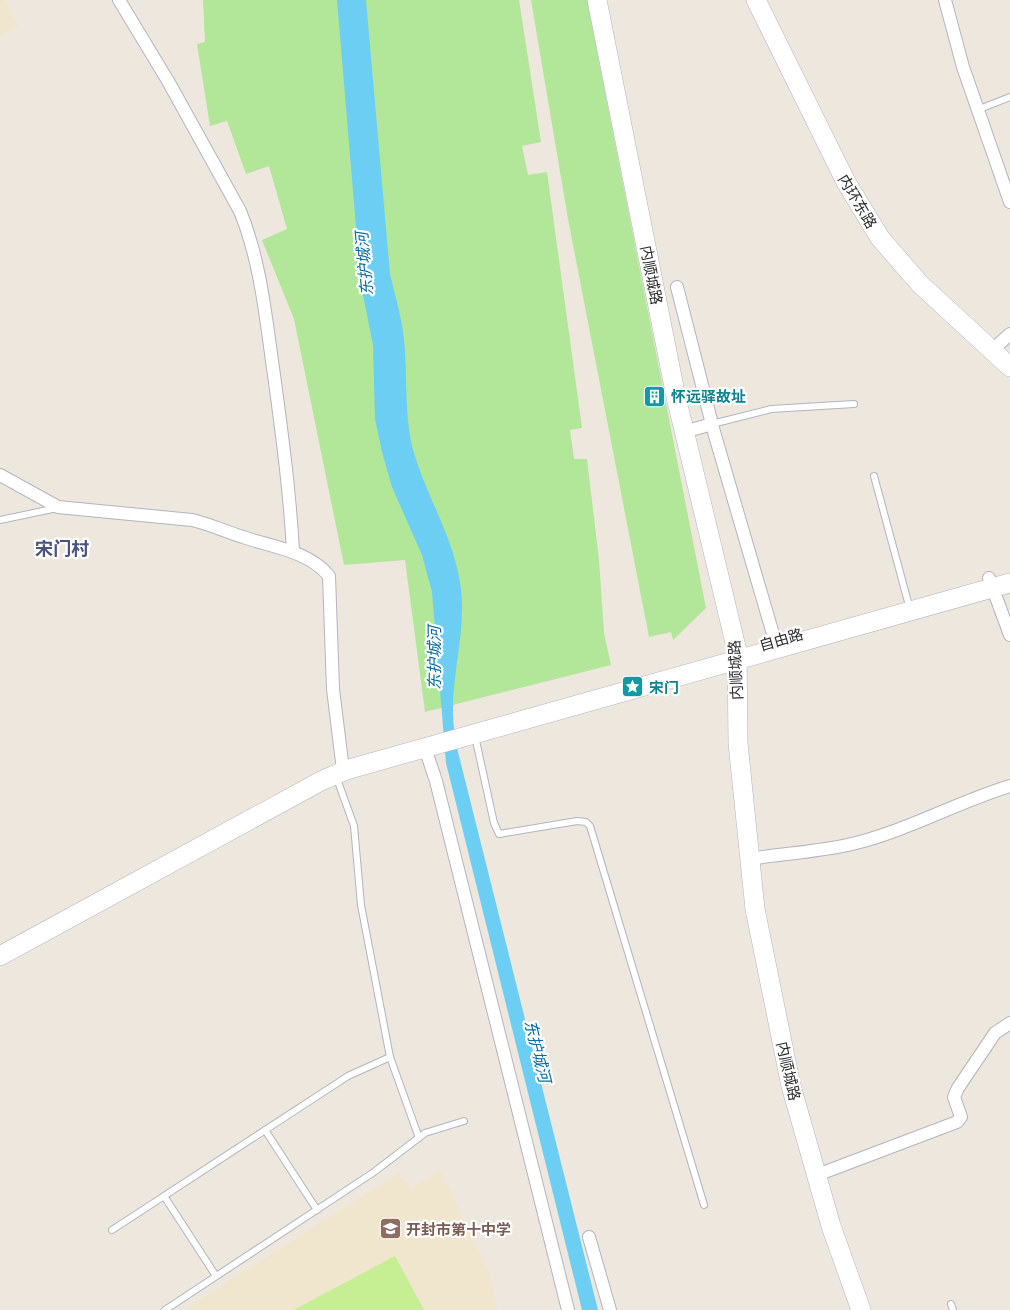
<svg xmlns="http://www.w3.org/2000/svg" width="1010" height="1310" viewBox="0 0 1010 1310" font-family="'Golos Text','Noto Sans SC',sans-serif">
  <rect width="100%" height="100%" fill="#eee7de"/>
  <g fill="#f0e5cd">
    <polygon points="0,0 5,0 18,27 0,35"/>
    <polygon points="440,1171 488,1269 497,1310 184,1310 399,1173 411,1189"/>
  </g>
  <g fill="#b2e698">
    <polygon points="203,0 519,0 541,142 522,146 528,175 547,172 582,428 570,430 574,459 587,459 599,560 604,633 611,665 425,712 405,560 344,565 294,319 262,240 287,229 269,166 246,174 227,121 210,126 197,44 205,42"/>
    <polygon points="531,0 587,0 706,608 673,640 671,632 649,637 568,219"/>
  </g>
  <polygon fill="#c6ee93" points="395,1256 424,1310 294,1310"/>
  <path fill="#6dcef4" d="M337,0H366L390,274C396,299 404,325 405,352C407,383 405,415 412,446C425,495 455,538 461,589C466,632 452,672 453,714C453,724 455,734 456,744L598,1310H582L446,763L432,592L422,555L392,487L382,452L375,419L373,345L357,265L356,227Z"/>
  <g fill="none" stroke-linecap="round" stroke-linejoin="round">
    <defs>
      <g id="lane">
        <polyline points="977,110 1010,97"/>
        <polyline points="712,424 771,409 854,404"/>
        <polyline points="874,476 908,602"/>
        <polyline points="0,520 57,508"/>
        <polyline points="475,736 494,823 499,834 577,821 586,822 590,826 704,1205"/>
        <polyline points="336,776 354,826 361,905 390,1057 419,1138"/>
        <polyline points="265,1130 317,1210"/>
        <polyline points="164,1196 216,1276"/>
        <polyline points="112,1230 348,1076 390,1057"/>
        <polyline points="951,1304 953,1310"/>
        <polyline points="165,1310 374,1172 425,1133 464,1121"/>
      </g>
      <g id="street">
        <path d="M119,0L168,81L240,211C261,262 266,320 274,375C282,434 290,493 293,552"/>
        <polyline points="945,0 963,67 1010,202"/>
        <polyline points="677,287 714,432 775,641"/>
        <polyline points="999,344 1010,334"/>
        <polyline points="684,432 712,424"/>
        <path d="M0,475L58,507L192,520C210,524 226,532 243,537C272,547 309,551 329,576L333,689L342,762"/>
        <polyline points="989,578 1010,635"/>
        <polyline points="425,748 436,781 568,1310"/>
        <path d="M750,859C785,853 821,852 856,843C908,830 958,802 1010,786"/>
        <polyline points="817,1175 957,1122 961,1117 954,1097 958,1088 995,1033 1010,1023"/>
        <polyline points="589,1237 610,1310"/>
      </g>
      <g id="secondary">
        <polyline points="597,0 676,397 737,651 738,743 755,909 791,1086 831,1226 861,1310"/>
        <polyline points="756,0 846,182 880,238 920,284 1010,367"/>
        <polyline points="0,956 321,781 346,770 1010,583"/>
      </g>
    </defs>
    <use href="#lane" stroke="#b2b4c0" stroke-width="8"/>
    <use href="#street" stroke="#b2b4c0" stroke-width="14"/>
    <use href="#secondary" stroke="#b2b4c0" stroke-width="20"/>
    <use href="#lane" stroke="#fff" stroke-width="6"/>
    <use href="#street" stroke="#fff" stroke-width="12"/>
    <use href="#secondary" stroke="#fff" stroke-width="19"/>
  </g>
  <defs>
    <symbol id="building-square" viewBox="-11 -11 22 22"><rect x="-9" y="-9" width="18" height="18" rx="4" fill="#0f9aa8" stroke="#fff"/><path d="M-4-6H4V6H1V3H-1V6H-4ZM-2.5-4.3h1.7v1.8h-1.7ZM.8-4.3h1.7v1.8H.8ZM-2.5-1h1.7V.8h-1.7ZM.8-1h1.7V.8H.8Z" fill="#fff"/></symbol>
    <symbol id="sight-square" viewBox="-11 -11 22 22"><rect x="-9" y="-9" width="18" height="18" rx="4" fill="#0f9aa8" stroke="#fff"/><path d="M0-6L1.8-2.2L6-1.7L2.9 1.2L3.7 5.4L0 3.3L-3.7 5.4L-2.9 1.2L-6-1.7L-1.8-2.2Z" fill="#fff"/></symbol>
    <symbol id="school-square" viewBox="-11 -11 22 22"><rect x="-9" y="-9" width="18" height="18" rx="4" fill="#8d6e63" stroke="#fff"/><path d="M0-5L7-2L0 1L-7-2ZM-4 1L0 2.5L4 1V4Q0 6-4 4Z" fill="#fff"/></symbol>
  </defs>
  <g fill-rule="evenodd">
    <use href="#building-square" x="642" y="384" width="25" height="25"/>
    <use href="#sight-square" x="620" y="674" width="25" height="25"/>
    <use href="#school-square" x="378" y="1216" width="25" height="25"/>
  </g>
  <g text-anchor="middle" dominant-baseline="central" stroke-width="4.5" stroke-linejoin="round" paint-order="stroke">
    <g font-size="15" fill="#2c2c2c" stroke="#fff">
      <text transform="translate(858 201) rotate(59)">内环东路</text>
      <text transform="translate(652 275) rotate(79)">内顺城路</text>
      <text transform="translate(781 639) rotate(-16)">自由路</text>
      <text transform="translate(735 670) rotate(-93)">内顺城路</text>
      <text transform="translate(789 1071) rotate(77)">内顺城路</text>
    </g>
    <g font-size="15" font-weight="bold" fill="#0d838f" stroke="#fff" text-anchor="start">
      <text x="671" y="396">怀远驿故址</text>
      <text x="649" y="687">宋门</text>
    </g>
    <g font-size="15" font-weight="bold" fill="#785e54" stroke="#fff" text-anchor="start">
      <text x="406" y="1229">开封市第十中学</text>
    </g>
    <g font-size="16" font-style="italic" fill="#086ca3" stroke="#fff">
      <text transform="translate(364 264) rotate(-95)">东护城河</text>
      <text transform="translate(434 658) rotate(-90)">东护城河</text>
      <text transform="translate(538 1051) rotate(76)">东护城河</text>
    </g>
    <g font-size="18" font-weight="bold" fill="#4a537f" stroke="#fff">
      <text x="62" y="548">宋门村</text>
    </g>
  </g>
</svg>
